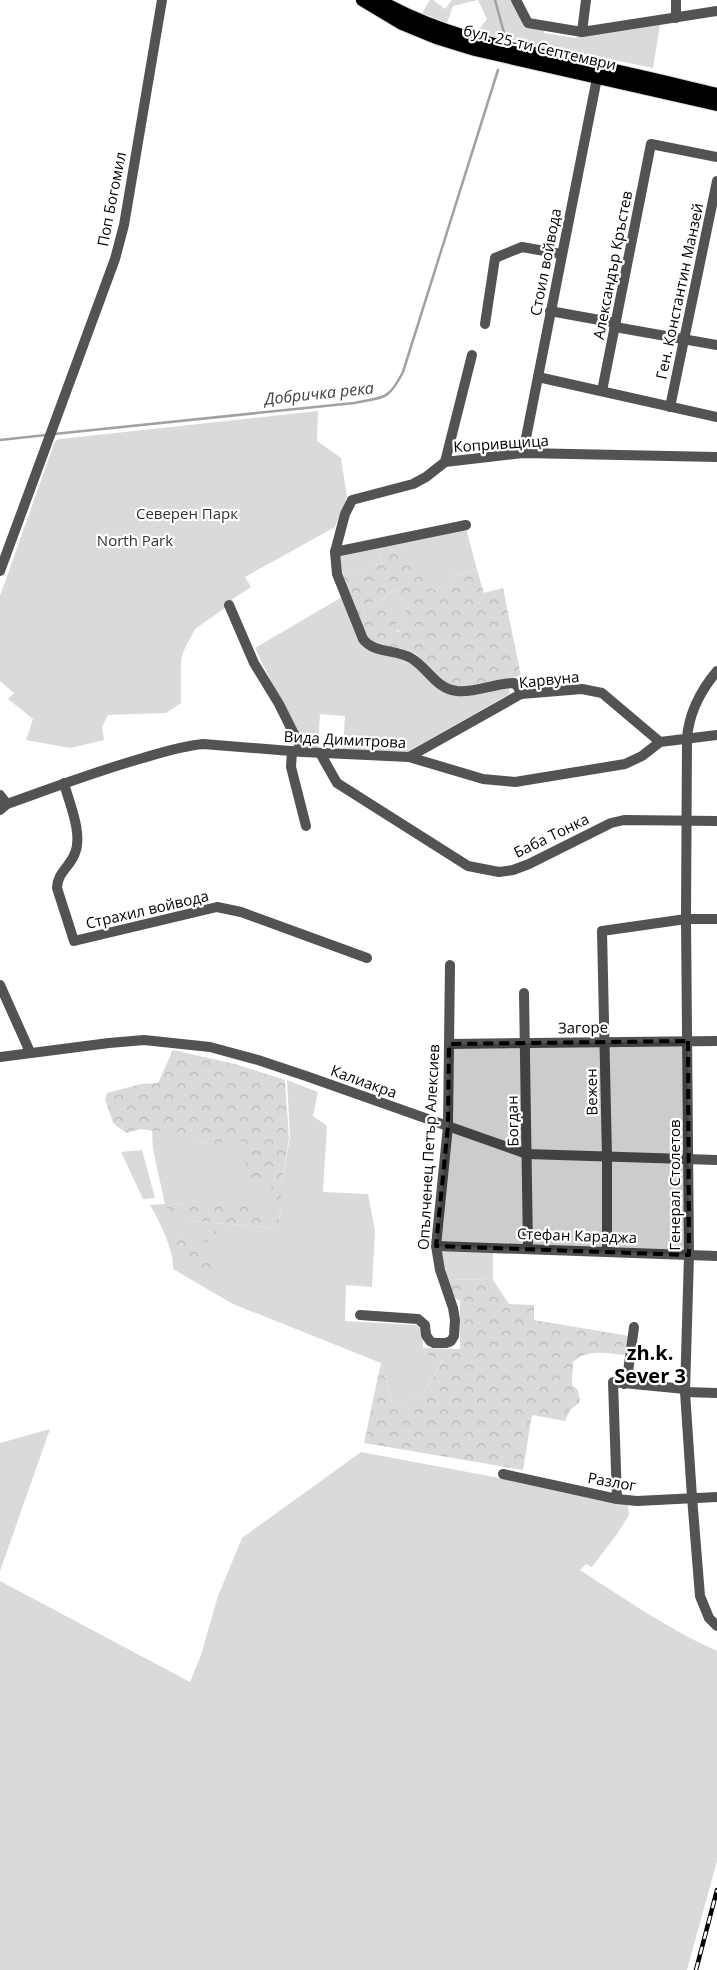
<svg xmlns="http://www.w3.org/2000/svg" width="717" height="1970" viewBox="0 0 717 1970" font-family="'Open Sans',sans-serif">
  <defs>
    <pattern id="forest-crowns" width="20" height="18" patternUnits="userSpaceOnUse" patternTransform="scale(1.25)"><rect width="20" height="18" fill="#dadada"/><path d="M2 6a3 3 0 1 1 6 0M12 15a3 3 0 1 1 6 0" fill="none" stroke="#b9b9b9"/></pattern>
  </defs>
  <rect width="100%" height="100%" fill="#fff"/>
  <g fill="#dadada" fill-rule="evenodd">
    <polygon points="430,0 433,0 445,9 452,0 512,0 526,25 544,29 544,33 575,38 582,35 593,35 660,25 653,68 574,52 572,57 516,46 517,41 476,33 487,19 478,0 453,6 447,23 422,13"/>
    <polygon points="318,411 317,441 341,458 347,497 335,527 245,577 251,587 231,600 229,605 195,629 184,650 181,660 181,703 166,713 108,715 102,727 104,740 70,748 26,740 33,719 8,699 14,693 0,681 0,596 55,441 60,439"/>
    <path d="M466,528L477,570L453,576L437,590L423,587C423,576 421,566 412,557C407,551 401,551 397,543Z"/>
    <polygon points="376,548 382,563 359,573 342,578 338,557"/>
    <path d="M398,590C400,598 405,601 407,608L402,616L404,629L401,632L376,615L372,619L365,616L360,610L363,605L382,600L390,592Z"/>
    <polygon points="342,597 362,646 367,650 399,656 413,663 508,686 510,694 407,752 343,749 345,716 320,714 318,748 303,747 255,648"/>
    <path d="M287,1080L318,1092L313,1116L327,1126L323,1192L368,1194L375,1231L372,1287L346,1285L345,1321L417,1325L423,1331V1348L426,1355L443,1359C434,1377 415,1414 391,1402L381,1363L233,1304L173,1269C174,1250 160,1222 150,1205L165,1204L153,1149L152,1130L193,1137L200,1144L272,1137L277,1219L246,1220L245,1200L170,1204L167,1207L186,1221L278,1228L281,1206V1185L290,1137ZM210,1231L213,1242H203L201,1246L178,1236L198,1235Z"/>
    <polygon points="142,1150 155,1198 143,1199 121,1152"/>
    <polygon points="443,1250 493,1251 493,1280 448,1279 441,1252"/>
    <polygon points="50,1429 0,1571 0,1443"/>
    <path d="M361,1452L516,1481L628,1505L629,1515L617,1534L592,1567L586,1564L580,1570C625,1599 668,1629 717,1651V1861L687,1970H0V1581L190,1682L201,1655L218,1596L242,1538Z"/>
  </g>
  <g fill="url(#forest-crowns)" fill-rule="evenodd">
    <path d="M397,543C401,551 407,551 413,557C422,565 423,575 424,587L437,590L453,576L477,570L484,593L503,588L521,676L466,689L452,688L434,673L416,654L400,648L378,646L369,641L342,578L359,573L382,563L376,548ZM398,590C400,598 405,601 407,608L402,616L404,629L401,632L397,631L395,618L380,608L372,619L365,616L361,610L363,605L382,600L390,592Z"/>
    <polygon points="173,1050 235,1064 285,1080 289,1139 281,1185 281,1206 278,1228 186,1221 166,1207 170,1204 248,1199 249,1218 273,1217 271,1182 247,1183 244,1141 200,1144 193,1137 178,1136 168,1133 141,1129 126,1133 113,1123 105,1099 107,1093 141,1084 158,1083"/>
    <path d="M210,1231H217L220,1233V1240L213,1242H203L201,1246L216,1264L210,1273L192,1270L169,1247L173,1238C183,1234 198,1235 210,1231Z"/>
    <path d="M448,1279L493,1280L509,1304L534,1305V1320L629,1336L627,1350L624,1355C606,1353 587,1349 573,1362L572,1385L578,1390L580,1402L570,1410L565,1421L532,1415L523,1470L364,1443L381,1363L391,1402C415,1414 434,1377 443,1360L426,1355L423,1348L460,1349V1301L455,1298Z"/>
  </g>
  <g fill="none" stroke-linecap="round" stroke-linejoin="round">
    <g stroke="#a1a1a1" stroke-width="2.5">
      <polyline points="495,0 504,33 504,41"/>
      <path d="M54,434L354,403C384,397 388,401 403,372L498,70"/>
      <polyline points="0,440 46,435"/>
    </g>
    <defs>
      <g id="major">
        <polyline points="362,0 402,24 436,38 475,50 717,105"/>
        <path d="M379,0C443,36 505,47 575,62C623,71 670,83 717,94"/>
      </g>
    </defs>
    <use href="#major" stroke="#dbdbdb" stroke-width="14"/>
    <g stroke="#535353" stroke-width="10">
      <polyline points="516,0 528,23 582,32 717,11"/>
      <polyline points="676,0 676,18"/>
      <polyline points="582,32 586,0"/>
      <polyline points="550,311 616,323"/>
      <polyline points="485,324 495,258 522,247 561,254"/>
      <polyline points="615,327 717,345"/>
      <polyline points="538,377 717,417"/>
      <polyline points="602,391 651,144 717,157"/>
      <polyline points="670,407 717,181"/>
      <polyline points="523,453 597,78"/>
      <polyline points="445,462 472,355"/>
      <path d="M466,525L335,552L337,574L363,639C374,654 396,649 411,658C428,668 436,689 457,691C476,693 495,683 514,683L518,687L521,694"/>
      <polyline points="335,552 345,514 352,500 413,484 426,477 445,462 523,453 717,457"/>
      <polyline points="0,571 115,259 124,225 162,0"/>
      <polyline points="229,605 254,663 279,704 303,752"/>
      <path d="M717,671C701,690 689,714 687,738L686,919L689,1255L685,1392L692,1497L700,1596L709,1618L717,1626"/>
      <polyline points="292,751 291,767 306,826"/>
      <polyline points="320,753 337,783 468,866 499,872 513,870 529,864 611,823 624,820 717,821"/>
      <polyline points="409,757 521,694 582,689 602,693 660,742"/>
      <path d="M64,783C69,803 83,833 75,853C70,867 57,873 57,888L74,941L217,907L241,912L367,958"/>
      <polyline points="0,795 7,804"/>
      <path d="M0,810L7,804C52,788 97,771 143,758C163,752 182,746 203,744L303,752L409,757L483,779L515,782L625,764L642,756L660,742L717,735"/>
      <polyline points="0,985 30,1052"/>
      <polyline points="524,993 528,1248"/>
      <polyline points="449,1044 717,1041"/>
      <polyline points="0,1057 109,1043 144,1040 210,1047 258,1060 306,1076 527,1154 717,1160"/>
      <polyline points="436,1246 717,1256"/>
      <polyline points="607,1252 607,1157 602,931 686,919 717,919"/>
      <polyline points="360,1315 418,1319 425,1325 426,1335 430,1341 434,1343 446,1343 451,1341 454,1336 455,1320 453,1308 440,1270 436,1246 448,1126 450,965"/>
      <polyline points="624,1384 628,1372 634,1327"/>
      <polyline points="685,1392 717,1393"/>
      <polyline points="503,1474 617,1499 637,1501 717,1497"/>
      <polyline points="617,1499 613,1382 685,1389"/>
    </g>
    <use href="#major" stroke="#000" stroke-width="12"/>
    <defs>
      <polyline id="rail" points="696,1970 717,1890"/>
    </defs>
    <use href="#rail" stroke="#000" stroke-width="4.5"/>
    <use href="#rail" stroke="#fff" stroke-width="2.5" stroke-dasharray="8" stroke-linecap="butt"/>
  </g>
  <path fill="#000" fill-opacity="0.2" stroke="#000" stroke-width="4" stroke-dasharray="10 6" stroke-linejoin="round" d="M688,1041L689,1255L436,1246L448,1126L449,1044Z"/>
  <g text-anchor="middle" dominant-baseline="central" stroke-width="4.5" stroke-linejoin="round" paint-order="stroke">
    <g font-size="15" fill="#000" stroke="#fff">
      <text transform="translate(540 47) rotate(13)">бул. 25-ти Септември</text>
      <text transform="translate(111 199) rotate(-79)">Поп Богомил</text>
      <text transform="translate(545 262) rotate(-79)">Стоил войвода</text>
      <text transform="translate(612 265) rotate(-79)">Александър Кръстев</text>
      <text transform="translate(679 291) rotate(-78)">Ген. Константин Манзей</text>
      <text transform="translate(501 443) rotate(-4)">Копривщица</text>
      <text transform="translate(549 679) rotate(-6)">Карвуна</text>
      <text transform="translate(345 739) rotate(3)">Вида Димитрова</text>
      <text transform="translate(551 835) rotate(-26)">Баба Тонка</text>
      <text transform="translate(147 909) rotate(-13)">Страхил войвода</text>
      <text transform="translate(583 1027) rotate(-1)">Загоре</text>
      <text transform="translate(364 1081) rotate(20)">Калиакра</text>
      <text transform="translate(591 1092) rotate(-91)">Вежен</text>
      <text transform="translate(512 1121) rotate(-91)">Богдан</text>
      <text transform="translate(428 1147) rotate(-87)">Опълченец Петър Алексиев</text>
      <text transform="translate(674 1185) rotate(-90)">Генерал Столетов</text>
      <text transform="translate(577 1235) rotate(2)">Стефан Караджа</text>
      <text transform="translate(612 1481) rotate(10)">Разлог</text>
    </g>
    <g font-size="15" fill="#313131" stroke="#fff">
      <text x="187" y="513">Северен Парк</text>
      <text x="135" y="540">North Park</text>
    </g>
    <g font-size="16" font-style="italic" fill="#424242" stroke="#fff">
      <text transform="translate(319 393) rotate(-6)">Добричка река</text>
    </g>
    <g font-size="20" font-weight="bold" fill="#000" stroke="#fff">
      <text x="650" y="1352">zh.k.<tspan x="650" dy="23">Sever 3</tspan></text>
    </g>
  </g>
</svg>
